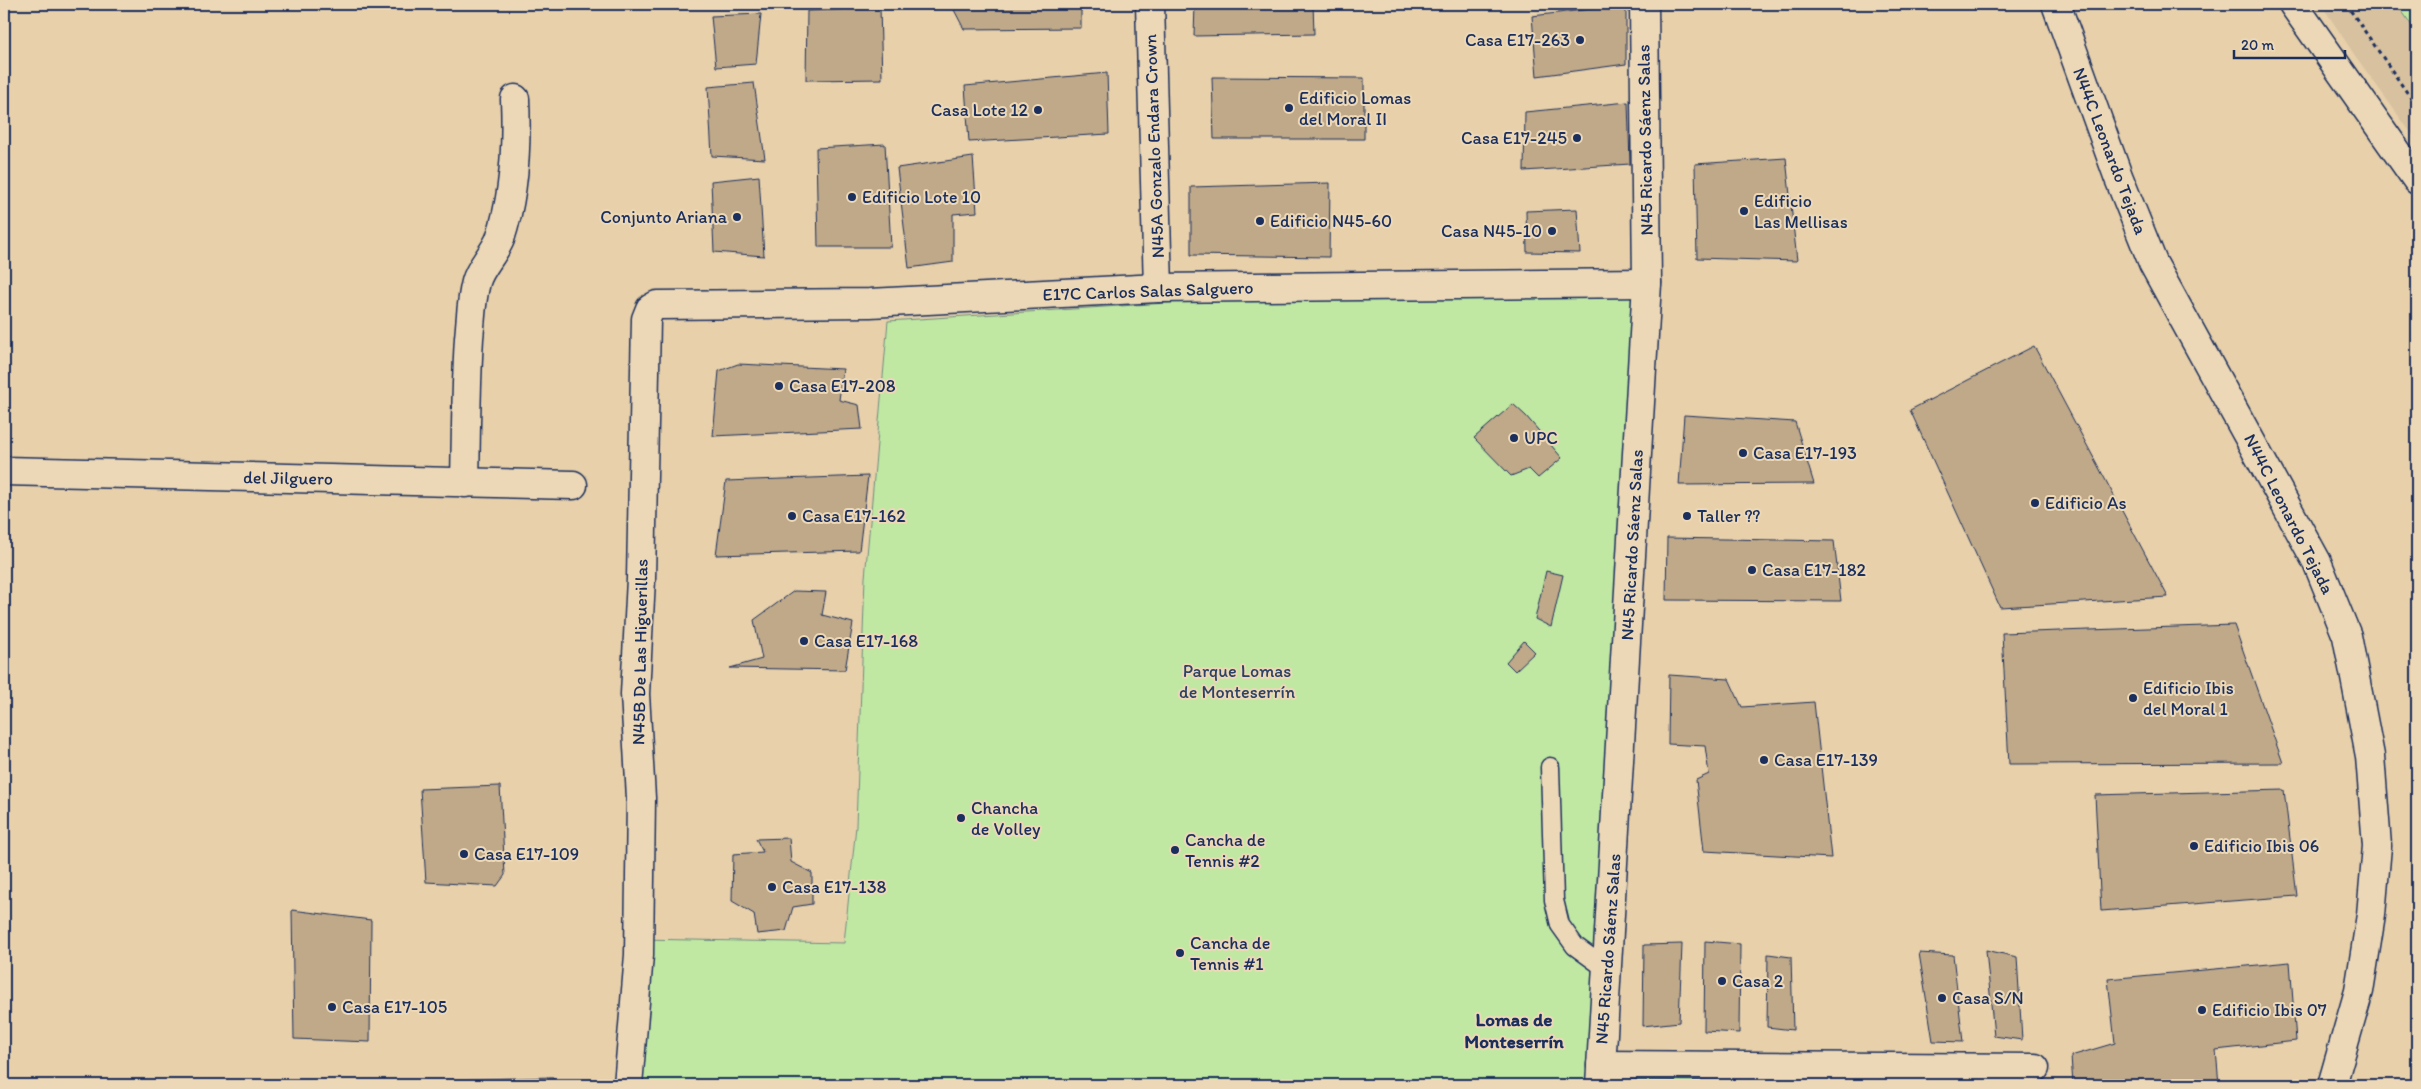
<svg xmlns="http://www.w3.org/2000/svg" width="2421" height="1089" viewBox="0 0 2421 1089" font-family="Itim,sans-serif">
  <rect width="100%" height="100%" fill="#e7d0aa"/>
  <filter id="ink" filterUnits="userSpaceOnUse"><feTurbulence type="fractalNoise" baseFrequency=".02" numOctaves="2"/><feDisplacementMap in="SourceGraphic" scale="10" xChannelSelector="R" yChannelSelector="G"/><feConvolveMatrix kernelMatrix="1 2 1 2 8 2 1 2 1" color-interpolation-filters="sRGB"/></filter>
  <g filter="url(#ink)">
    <polygon fill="#d7c19f" points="2321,4 2417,4 2417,141 2356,57"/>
    <g fill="#c0e8a3" stroke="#6e8c80">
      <polygon points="2397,4 2417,4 2417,33"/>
      <polygon points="1647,283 1601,1065 1890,1076 1889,1085 629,1085 639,939 844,943 856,826 865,578 888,321 1399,288"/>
    </g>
    <g fill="#c0a988" stroke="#1b2f5e">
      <polygon points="951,4 1081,4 1081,28 964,29"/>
      <polygon points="1195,4 1313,4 1314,34 1194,36"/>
      <polygon points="1626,5 1626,64 1537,76 1532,16"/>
      <polygon points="880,8 882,79 806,80 807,11"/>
      <polygon points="761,14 756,64 716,67 711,16"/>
      <polygon points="1107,73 1109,134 969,142 965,86"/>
      <polygon points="1212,77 1364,78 1364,139 1214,139"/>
      <polygon points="754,83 765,159 712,156 708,87"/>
      <polygon points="1628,102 1630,164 1524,171 1525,112"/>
      <polygon points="885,144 891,247 818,247 816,148"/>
      <polygon points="973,157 977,212 953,214 953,262 909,268 897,168"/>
      <polygon points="1786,158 1797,261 1697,258 1695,164"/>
      <polygon points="759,176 764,256 714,252 711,181"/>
      <polygon points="1330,183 1329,257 1191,255 1191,187"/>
      <polygon points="1577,209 1580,253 1527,252 1526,211"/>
      <polygon points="2034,346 2168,597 2000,607 1910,410"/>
      <polygon points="738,364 843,369 839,400 859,405 862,429 713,436 719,371"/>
      <polygon points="1513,404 1526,416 1562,458 1538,478 1529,469 1511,476 1474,438"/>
      <polygon points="1684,415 1795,422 1814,484 1679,485"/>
      <polygon points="868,476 859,551 716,555 726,481"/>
      <polygon points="1667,538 1834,541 1841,601 1666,600"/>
      <polygon points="1546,571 1563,575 1551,627 1535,619"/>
      <polygon points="794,591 826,592 822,615 853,623 845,670 730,668 762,659 754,620"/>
      <polygon points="2234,625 2283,763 2009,764 2002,633"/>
      <polygon points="1524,641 1535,652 1515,671 1506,662"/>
      <polygon points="1669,675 1729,679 1742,707 1814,702 1831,858 1704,851 1696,780 1709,774 1705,746 1668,744"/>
      <polygon points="500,786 505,875 497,886 426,882 420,789"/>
      <polygon points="2284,790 2297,896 2101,911 2095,795"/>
      <polygon points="789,838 791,862 812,873 812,904 793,907 786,931 757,934 754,914 732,901 733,854 763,852 756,839"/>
      <polygon points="292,910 371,920 370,1042 294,1039"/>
      <polygon points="1705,941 1740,944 1739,1033 1704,1031"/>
      <polygon points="1682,944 1679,1022 1643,1026 1644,945"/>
      <polygon points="1986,950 2017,957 2022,1040 1994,1036"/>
      <polygon points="1919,953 1953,955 1963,1042 1933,1041"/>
      <polygon points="1768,954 1791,957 1793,1030 1767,1027"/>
      <polygon points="2290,962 2296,1041 2216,1050 2219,1085 2073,1085 2071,1056 2115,1043 2108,979"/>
      <polygon points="553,1077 553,1085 446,1085 447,1080"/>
    </g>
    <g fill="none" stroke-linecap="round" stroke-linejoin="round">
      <defs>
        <polyline id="service" points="1550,767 1554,900 1560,925 1575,946 1608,970"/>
        <g id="minor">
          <polyline points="1150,4 1158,288"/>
          <polyline points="2056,4 2118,176 2153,263 2317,562 2347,636 2370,756 2377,846 2371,915 2359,991 2332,1085"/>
          <polyline points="4,471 573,485"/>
          <path d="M465,483C466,435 466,386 469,338C471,320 471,300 476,282C480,267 494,254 500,239C515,194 517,146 515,99"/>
          <polyline points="1601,1065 2035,1068"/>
          <polyline points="628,1085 639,955 641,798 635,694 641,579 646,319 650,309 657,305 870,303 1158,288 1647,283"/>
          <polyline points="1600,1085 1647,283 1644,4"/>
        </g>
        <polyline id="tertiary" points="2293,4 2417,180"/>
      </defs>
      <use href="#service" stroke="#1b2f5e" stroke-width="21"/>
      <use href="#minor" stroke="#1b2f5e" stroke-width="31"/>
      <use href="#tertiary" stroke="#1b2f5e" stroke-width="31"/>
      <polyline stroke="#1b2f5e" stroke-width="3" stroke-dasharray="4 4" stroke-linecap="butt" points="2346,4 2417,107"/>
      <use href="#service" stroke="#ecd8b6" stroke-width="18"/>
      <use href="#minor" stroke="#ecd8b6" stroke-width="28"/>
      <use href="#tertiary" stroke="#ecd8b6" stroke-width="28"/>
    </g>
  </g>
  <g fill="#1b2f5e" stroke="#ecd8b6" stroke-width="2">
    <circle cx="1580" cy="40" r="5"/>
    <circle cx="1289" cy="108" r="5"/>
    <circle cx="1038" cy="110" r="5"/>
    <circle cx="1577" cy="138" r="5"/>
    <circle cx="852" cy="197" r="5"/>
    <circle cx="1744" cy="211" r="5"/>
    <circle cx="737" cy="217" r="5"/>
    <circle cx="1260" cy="221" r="5"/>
    <circle cx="1552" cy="231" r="5"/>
    <circle cx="779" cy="386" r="5"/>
    <circle cx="1514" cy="438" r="5"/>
    <circle cx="1743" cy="453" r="5"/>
    <circle cx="2035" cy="503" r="5"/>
    <circle cx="792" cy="516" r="5"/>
    <circle cx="1687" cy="516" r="5"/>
    <circle cx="1752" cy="570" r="5"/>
    <circle cx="804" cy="641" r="5"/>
    <circle cx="2133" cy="698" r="5"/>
    <circle cx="1764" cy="760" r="5"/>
    <circle cx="961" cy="818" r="5"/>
    <circle cx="2194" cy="846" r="5"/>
    <circle cx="1175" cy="850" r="5"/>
    <circle cx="464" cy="854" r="5"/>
    <circle cx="772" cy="887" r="5"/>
    <circle cx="1180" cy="953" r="5"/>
    <circle cx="1722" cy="981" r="5"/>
    <circle cx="1942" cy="998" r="5"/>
    <circle cx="332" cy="1007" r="5"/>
    <circle cx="2202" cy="1010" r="5"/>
  </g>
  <g text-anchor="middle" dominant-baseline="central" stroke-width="4" stroke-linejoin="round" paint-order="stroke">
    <g font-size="18" fill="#1b2f5e" stroke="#ecd8b6" text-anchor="start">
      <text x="1570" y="40" text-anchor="end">Casa E17-263</text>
      <text x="1299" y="98">Edificio Lomas<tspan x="1299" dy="21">del Moral II</tspan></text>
      <text x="1028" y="110" text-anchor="end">Casa Lote 12</text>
      <text x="1567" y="138" text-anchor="end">Casa E17-245</text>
      <text x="862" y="197">Edificio Lote 10</text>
      <text x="1754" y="201">Edificio<tspan x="1754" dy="21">Las Mellisas</tspan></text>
      <text x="727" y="217" text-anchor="end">Conjunto Ariana</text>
      <text x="1270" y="221">Edificio N45-60</text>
      <text x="1542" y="231" text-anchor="end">Casa N45-10</text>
      <text x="789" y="386">Casa E17-208</text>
      <text x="1524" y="438">UPC</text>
      <text x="1753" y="453">Casa E17-193</text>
      <text x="2045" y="503">Edificio As</text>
      <text x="802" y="516">Casa E17-162</text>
      <text x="1697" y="516">Taller ??</text>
      <text x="1762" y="570">Casa E17-182</text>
      <text x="814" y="641">Casa E17-168</text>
      <text x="2143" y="688">Edificio Ibis<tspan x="2143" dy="21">del Moral 1</tspan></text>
      <text x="1774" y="760">Casa E17-139</text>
      <text x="971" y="808">Chancha<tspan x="971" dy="21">de Volley</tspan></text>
      <text x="1185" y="840">Cancha de<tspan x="1185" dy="21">Tennis #2</tspan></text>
      <text x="2204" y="846">Edificio Ibis 06</text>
      <text x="474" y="854">Casa E17-109</text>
      <text x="782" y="887">Casa E17-138</text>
      <text x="1190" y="943">Cancha de<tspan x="1190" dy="21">Tennis #1</tspan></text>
      <text x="1732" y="981">Casa 2</text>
      <text x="1952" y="998">Casa S/N</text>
      <text x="342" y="1007">Casa E17-105</text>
      <text x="2212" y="1010">Edificio Ibis 07</text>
    </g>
    <g font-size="18" fill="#1b2f5e" stroke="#ecd8b6">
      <text transform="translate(1645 140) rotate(-91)">N45 Ricardo Sáenz Salas</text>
      <text transform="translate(1154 146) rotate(-92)">N45A Gonzalo Endara Crown</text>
      <text transform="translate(2110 151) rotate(69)">N44C Leonardo Tejada</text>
      <text transform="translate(1148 291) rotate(-2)">E17C Carlos Salas Salguero</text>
      <text transform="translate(288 478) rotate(1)">del Jilguero</text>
      <text transform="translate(2289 514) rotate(63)">N44C Leonardo Tejada</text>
      <text transform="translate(1632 545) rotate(-87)">N45 Ricardo Sáenz Salas</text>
      <text transform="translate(640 652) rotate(-89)">N45B De Las Higuerillas</text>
      <text transform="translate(1608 949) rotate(-86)">N45 Ricardo Sáenz Salas</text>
    </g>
    <g font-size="18" fill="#2c4265" stroke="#ecd8b6">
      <text x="1237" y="671">Parque Lomas<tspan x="1237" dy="21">de Monteserrín</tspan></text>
    </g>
    <g font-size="19" font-weight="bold" fill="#1b2f5e" stroke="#ecd8b6">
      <text x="1514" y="1019">Lomas de<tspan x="1514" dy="22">Monteserrín</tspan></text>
    </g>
  </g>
  <rect width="2421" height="1089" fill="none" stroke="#ecd8b6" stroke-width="20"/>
  <rect x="10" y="10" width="2401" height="1069" fill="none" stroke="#1b2f5e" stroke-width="2" filter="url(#ink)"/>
  <path d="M2234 50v8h111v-8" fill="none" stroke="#1b2f5e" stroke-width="2.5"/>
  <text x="2241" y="50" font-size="15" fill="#1b2f5e" stroke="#ecd8b6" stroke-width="4" paint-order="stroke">20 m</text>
</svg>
